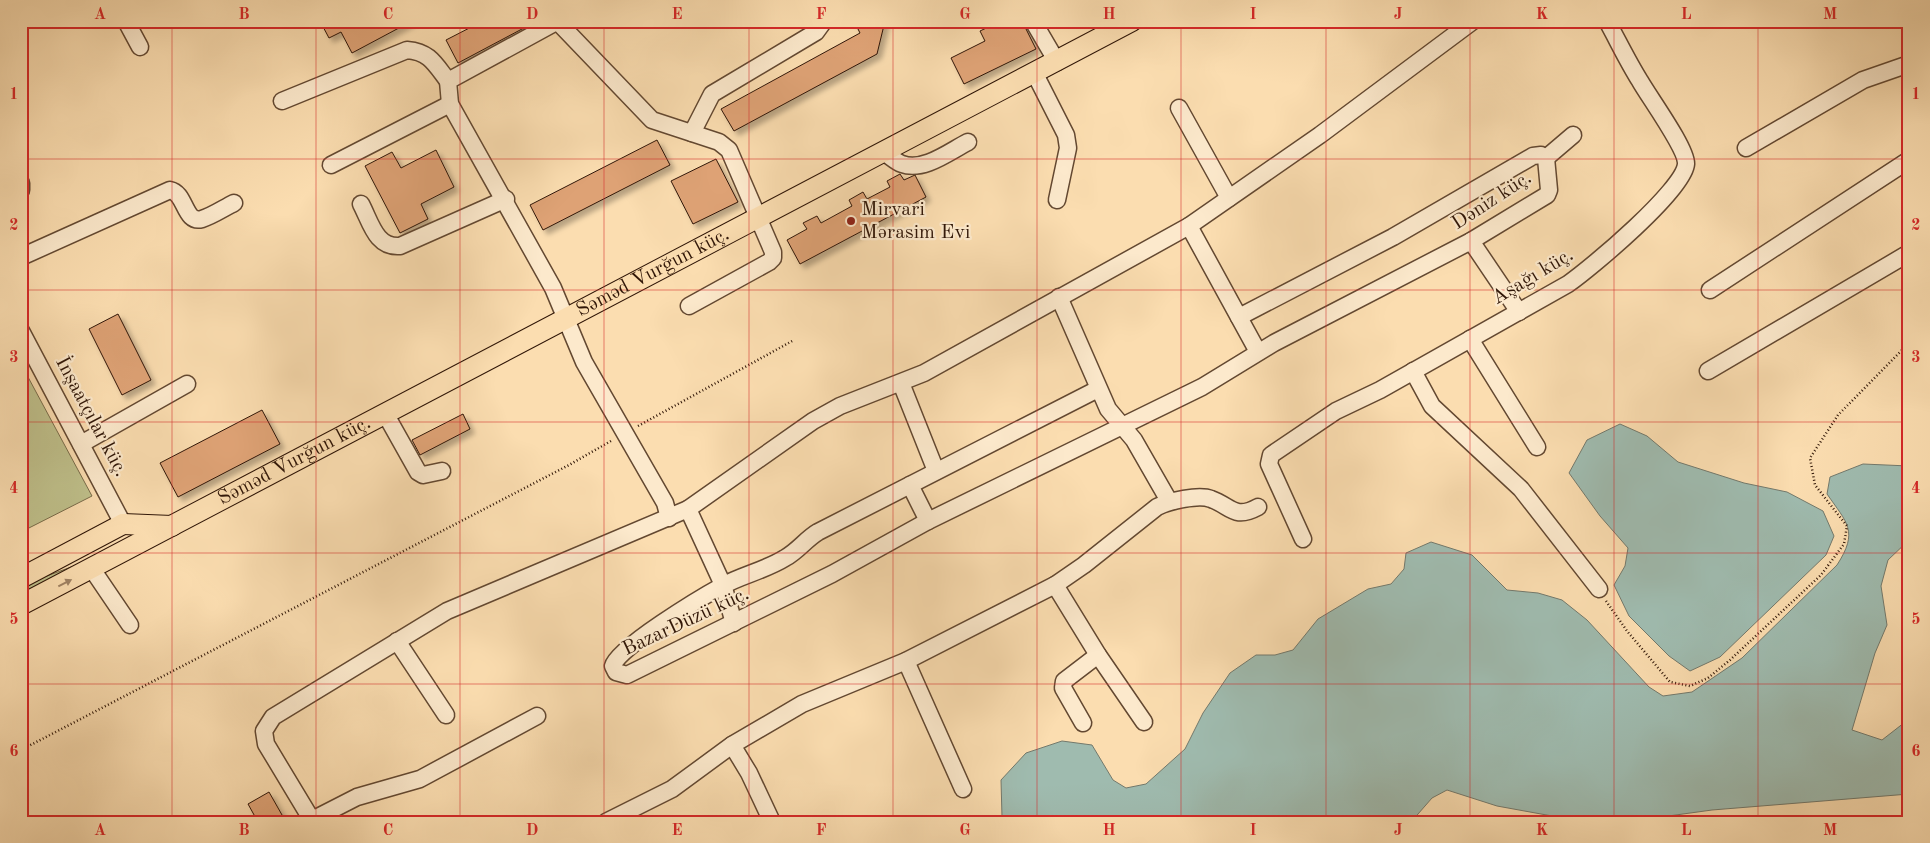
<svg xmlns="http://www.w3.org/2000/svg" width="1930" height="843" viewBox="0 0 1930 843" font-family="'Old Standard TT',serif">
  <defs>
    <filter id="shadow"><feDropShadow dx="4.5" dy="4.5" stdDeviation="2.5" flood-color="#0004"/></filter>
  </defs>
  <rect width="100%" height="100%" fill="#fbddb0"/>
  <filter id="stains"><feTurbulence type="fractalNoise" baseFrequency=".004" numOctaves="4"/><feColorMatrix values="0 0 0 0 .2 0 0 0 0 .09 0 0 0 0 .02 0 0 0 .5 -.17"/></filter>
  <radialGradient id="worn" r=".72"><stop offset=".6" stop-color="#630" stop-opacity="0"/><stop offset="1" stop-color="#630" stop-opacity=".3"/></radialGradient>
  <g fill="#bfc08b" stroke="#786b49">
    <polygon points="21,364 92,496 21,532"/>
    <polygon points="82,563 21,595 21,589 44,577"/>
  </g>
  <g fill="#9fbbaf" stroke="#73796c">
    <polygon points="1620,424 1647,436 1678,462 1744,483 1787,492 1823,511 1834,536 1826,555 1720,657 1690,671 1669,656 1629,616 1614,585 1625,566 1628,548 1600,516 1569,473 1587,440"/>
    <path d="M1863,464L1909,466V540L1888,560L1881,586L1887,625L1875,653L1852,730L1882,740L1909,719V794L1712,810L1625,822H1585L1497,806L1447,790L1432,798L1411,822H999L1002,817L1001,780L1026,753L1062,741L1092,745L1113,780L1126,788L1146,784L1185,749L1203,713L1230,673L1256,655H1275L1293,650L1318,619L1368,589L1391,584L1404,569L1406,553L1431,542L1472,555L1507,590L1538,593L1562,600L1587,620L1649,687L1663,696L1692,692L1742,658L1837,565C1859,531 1847,523 1827,494L1830,477Z"/>
  </g>
  <g fill="#dea275" stroke="#301607" filter="url(#shadow)">
    <polygon points="320,21 412,21 352,53 341,32 329,38"/>
    <polygon points="483,21 537,21 458,63 446,40"/>
    <polygon points="854,21 885,21 877,54 734,131 721,109 860,33"/>
    <polygon points="1001,21 1022,21 1036,49 964,84 951,58 985,41 980,31"/>
    <polygon points="657,140 670,165 543,230 530,205"/>
    <polygon points="436,150 454,187 421,204 428,219 400,233 365,166 392,152 401,168"/>
    <polygon points="716,159 738,202 693,224 671,181"/>
    <polygon points="900,174 904,180 915,175 926,197 800,264 787,240 807,229 803,223 817,216 821,223 852,206 849,200 863,192 867,199 890,187 887,181"/>
    <polygon points="118,314 151,380 122,395 89,329"/>
    <polygon points="262,410 280,444 178,497 160,463"/>
    <polygon points="463,414 470,429 420,455 412,440"/>
    <polygon points="269,792 286,822 258,822 248,804"/>
  </g>
  <g fill="none" stroke-linecap="round" stroke-linejoin="round">
    <defs>
      <g id="minor">
        <polyline points="126,21 140,47"/>
        <polyline points="557,21 652,120 719,142 729,150 773,252 773,258 769,262 689,306"/>
        <polyline points="558,21 448,81 450,104 553,288 584,362 665,503 669,518"/>
        <polyline points="1033,21 1057,62"/>
        <polyline points="1908,21 1909,24"/>
        <polyline points="1035,74 1066,135 1068,148 1057,200"/>
        <path d="M282,101L407,50C430,52 435,64 448,81"/>
        <polyline points="1179,108 1229,198"/>
        <polyline points="692,133 712,94 816,32 824,21"/>
        <polyline points="1746,148 1863,80 1909,64"/>
        <path d="M885,153C890,156 896,162 902,164C924,172 950,151 968,142"/>
        <polyline points="1546,158 1573,135"/>
        <polyline points="331,165 450,104"/>
        <polyline points="21,183 21,190"/>
        <path d="M361,204C371,223 376,248 400,246L506,199"/>
        <polyline points="1189,226 1258,352"/>
        <polyline points="1471,241 1519,312"/>
        <path d="M21,257L170,190C186,193 184,224 202,219C212,216 224,208 234,203"/>
        <polyline points="1710,290 1909,160"/>
        <polyline points="1059,297 1108,409 1134,440 1169,501"/>
        <polyline points="21,331 123,524"/>
        <polyline points="1470,339 1537,447"/>
        <polyline points="1413,371 1432,406 1521,489 1599,589"/>
        <polyline points="1708,371 1909,253"/>
        <polyline points="901,383 936,471"/>
        <path d="M1098,389L818,532C806,539 798,551 785,558C766,570 742,575 722,586C702,597 617,648 613,666L616,672L627,675L832,574L928,521L1202,387L1274,343L1471,241L1547,195L1549,190L1546,158L1541,155L1533,156L1393,237L1239,317"/>
        <polyline points="386,415 418,472 423,475 442,471"/>
        <polyline points="81,444 187,384"/>
        <polyline points="910,485 928,521"/>
        <polyline points="688,509 723,585 734,623"/>
        <path d="M1303,539L1269,464L1271,455L1336,411L1380,390L1568,284C1591,268 1684,190 1686,164C1687,149 1649,97 1640,81C1628,62 1618,41 1607,21"/>
        <polyline points="92,569 130,625"/>
        <polyline points="1055,585 1098,655 1144,722"/>
        <polyline points="397,641 446,715"/>
        <polyline points="906,661 963,789"/>
        <polyline points="1083,723 1063,688 1064,681 1098,655"/>
        <polyline points="732,745 749,773 772,822"/>
        <polyline points="312,820 357,797 420,779 537,716"/>
        <polyline points="313,822 266,744 264,731 273,717 447,611 688,509 813,421 840,406 924,373 1189,226 1320,135 1473,21"/>
        <path d="M606,822L672,789L732,745L802,704L906,661L1055,585L1084,565L1157,507C1169,501 1199,494 1211,499C1231,506 1234,520 1258,507"/>
      </g>
      <g id="major">
        <polyline points="123,524 172,526"/>
        <polyline points="21,578 123,524"/>
        <path id="s1" d="M21,605L1132,21"/>
      </g>
    </defs>
    <use href="#minor" stroke="#634831" stroke-width="19"/>
    <use href="#major" stroke="#301607" stroke-width="22"/>
    <g stroke="#301607" stroke-width="2.5" stroke-dasharray="1 2.5" stroke-linecap="butt">
      <polyline points="638,426 794,340"/>
      <polyline points="1606,601 1627,631 1670,682 1690,686 1708,678 1730,660 1821,575 1844,544 1847,526 1815,485 1810,458 1838,415 1909,343"/>
      <polyline points="21,750 569,465 611,441"/>
    </g>
    <use href="#minor" stroke="#fce9cc" stroke-width="16"/>
    <use href="#major" stroke="#fbddb0" stroke-width="20"/>
  </g>
  <defs><path id="oneway-solid" d="M-6-.8H1V-3.2L6.5 0L1 3.2V.8H-6Z" transform="scale(1.25)"/></defs>
  <use fill="#a08364" href="#oneway-solid" transform="translate(65 583) rotate(-27)"/>
  <path fill="none" stroke="#d62828" stroke-width="1" stroke-opacity="0.55" d="M172,21V822M316,21V822M460,21V822M604,21V822M749,21V822M893,21V822M1037,21V822M1181,21V822M1326,21V822M1470,21V822M1614,21V822M1758,21V822M21,159H1909M21,290H1909M21,422H1909M21,553H1909M21,684H1909"/>
  <circle fill="#8f2418" stroke="#fce9cc" stroke-width="2" cx="851" cy="221" r="5"/>
  <g text-anchor="middle" dominant-baseline="central" stroke-width="4.5" stroke-linejoin="round" paint-order="stroke">
    <g font-size="20" fill="#301607" stroke="#fce9cc">
      <text transform="translate(1492 201) rotate(-33)">Dəniz küç.</text>
      <text stroke="none"><textPath href="#s1" startOffset="714">Səməd Vurğun küç.</textPath></text>
      <text transform="translate(1533 277) rotate(-31)">Aşağı küç.</text>
      <text transform="translate(91 417) rotate(62)">İnşaatçılar küç.</text>
      <text stroke="none"><textPath href="#s1" startOffset="309">Səməd Vurğun küç.</textPath></text>
      <text transform="translate(686 622) rotate(-25)">BazarDüzü küç.</text>
    </g>
    <g font-size="20" fill="#301607" stroke="#fce9cc" text-anchor="start">
      <text x="861" y="210">Mirvari<tspan x="861" dy="23">Mərasim Evi</tspan></text>
    </g>
  </g>
  <rect width="1930" height="843" fill="none" stroke="#fbddb0" stroke-width="55"/>
  <rect x="28" y="28" width="1874" height="788" fill="none" stroke="#d62828" stroke-width="2"/>
  <g font-size="16" text-anchor="middle" font-weight="bold" fill="#d62828">
    <text x="100" y="19">A</text>
    <text x="244" y="19">B</text>
    <text x="388" y="19">C</text>
    <text x="532" y="19">D</text>
    <text x="677" y="19">E</text>
    <text x="821" y="19">F</text>
    <text x="965" y="19">G</text>
    <text x="1109" y="19">H</text>
    <text x="1253" y="19">I</text>
    <text x="1398" y="19">J</text>
    <text x="1542" y="19">K</text>
    <text x="1686" y="19">L</text>
    <text x="1830" y="19">M</text>
    <text x="14" y="99">1</text>
    <text x="1916" y="99">1</text>
    <text x="14" y="230">2</text>
    <text x="1916" y="230">2</text>
    <text x="14" y="362">3</text>
    <text x="1916" y="362">3</text>
    <text x="14" y="493">4</text>
    <text x="1916" y="493">4</text>
    <text x="14" y="624">5</text>
    <text x="1916" y="624">5</text>
    <text x="14" y="756">6</text>
    <text x="1916" y="756">6</text>
    <text x="100" y="835">A</text>
    <text x="244" y="835">B</text>
    <text x="388" y="835">C</text>
    <text x="532" y="835">D</text>
    <text x="677" y="835">E</text>
    <text x="821" y="835">F</text>
    <text x="965" y="835">G</text>
    <text x="1109" y="835">H</text>
    <text x="1253" y="835">I</text>
    <text x="1398" y="835">J</text>
    <text x="1542" y="835">K</text>
    <text x="1686" y="835">L</text>
    <text x="1830" y="835">M</text>
  </g>
  <rect width="100%" height="100%" filter="url(#stains)"/>
  <rect width="100%" height="100%" fill="url(#worn)"/>
</svg>
